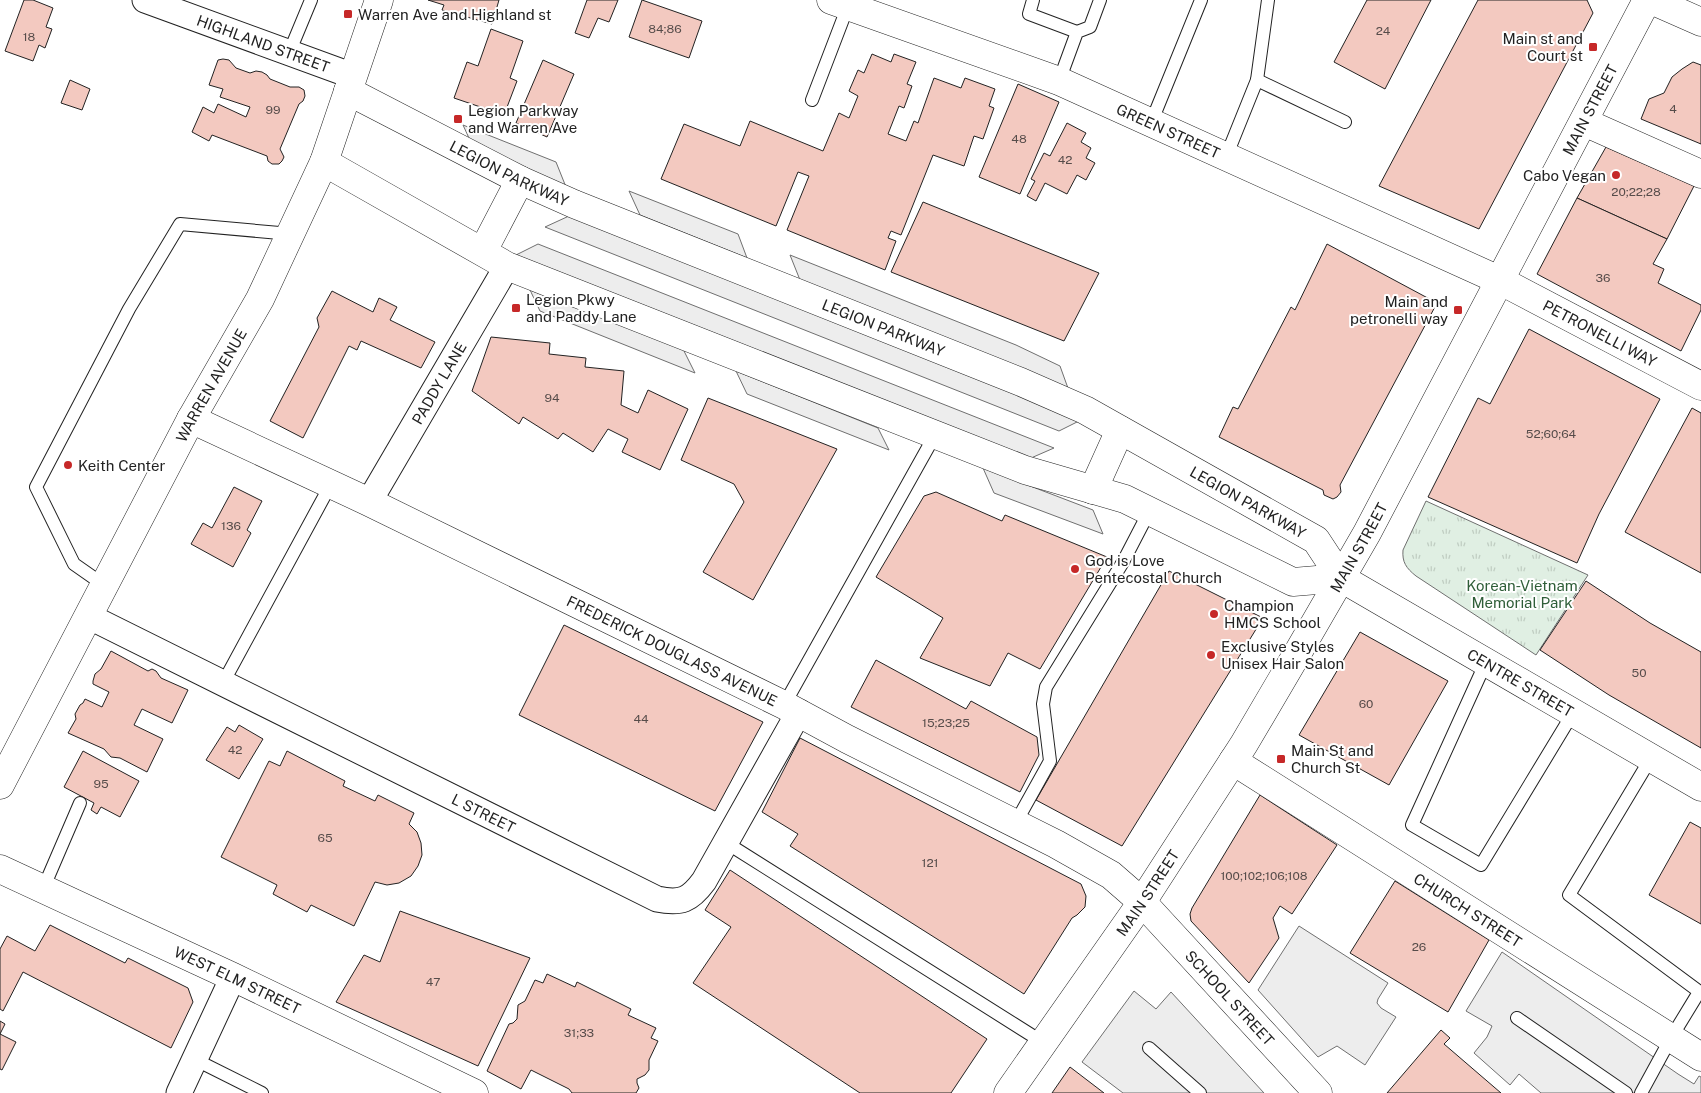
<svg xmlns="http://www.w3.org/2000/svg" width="1701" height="1093" viewBox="0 0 1701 1093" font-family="'Public Sans',sans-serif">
  <defs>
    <pattern id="park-tufts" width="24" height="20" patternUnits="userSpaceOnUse" patternTransform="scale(1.25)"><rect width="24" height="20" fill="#e0efe3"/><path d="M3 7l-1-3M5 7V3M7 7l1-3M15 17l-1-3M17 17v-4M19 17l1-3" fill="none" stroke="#c0cdc2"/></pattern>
  </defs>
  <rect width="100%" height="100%" fill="#fff"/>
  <path fill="url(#park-tufts)" stroke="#6f6f6f" d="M1426,501L1588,575L1536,655L1416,576C1406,568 1402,562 1403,550Z"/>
  <g fill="#ededed" stroke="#6f6f6f">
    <polygon points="463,125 556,162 566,187 474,149"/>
    <polygon points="629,191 738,234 747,258 640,215"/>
    <polygon points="569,216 1081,420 1059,431 545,227"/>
    <polygon points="538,244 1054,448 1031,458 516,255"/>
    <polygon points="790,255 1016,345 1060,366 1069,391 800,280"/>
    <polygon points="530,290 683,349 695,373 540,311"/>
    <polygon points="736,371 878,428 889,450 747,394"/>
    <polygon points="983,468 1093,510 1103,534 994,493"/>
    <polygon points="1299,926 1388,983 1378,999 1377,1003 1381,1008 1396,1017 1365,1065 1337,1046 1318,1057 1258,990"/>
    <polygon points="1502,952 1678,1074 1694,1084 1699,1076 1701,1077 1701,1093 1541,1093 1519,1074 1510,1085 1474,1053 1487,1037 1492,1026 1466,1011"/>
    <polygon points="1134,991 1156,1009 1171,992 1264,1093 1123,1093 1082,1062"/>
  </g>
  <g fill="#f3c9c0" stroke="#222">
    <polygon points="24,0 33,0 53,8 46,27 52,29 45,48 39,45 33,61 5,51"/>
    <polygon points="428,0 499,0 492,24 442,10 444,5"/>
    <polygon points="587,0 618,0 609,22 598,18 589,38 575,33"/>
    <polygon points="642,0 702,21 689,58 629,37"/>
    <polygon points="1367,0 1431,0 1385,89 1334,62"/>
    <polygon points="1478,0 1587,0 1593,13 1479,229 1379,186"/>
    <polygon points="491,29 523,41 510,78 517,81 504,115 454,98 467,62 478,66"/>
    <polygon points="872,54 891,62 894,54 916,62 907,84 912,86 904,108 899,106 888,134 906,141 914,121 918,123 934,78 961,88 965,78 995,89 989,106 994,108 983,139 974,136 964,166 933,155 901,235 891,231 888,238 896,241 885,270 787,230 809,176 798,172 776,226 661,179 684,124 740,146 750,121 823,151 839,113 849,118 858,96 849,91 858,70 864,73"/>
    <polygon points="223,59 229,60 236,68 250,73 256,71 262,72 267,75 270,79 290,87 299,87 304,90 305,96 303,101 299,104 280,149 284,157 282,161 279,164 272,164 268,161 267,156 212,135 209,141 192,132 203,107 214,113 218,104 246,117 250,107 220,97 223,89 209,85 218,60"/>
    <polygon points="543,60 574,74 547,137 516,123"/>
    <polygon points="1693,62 1701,65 1701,144 1641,119 1649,99 1664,93 1672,77 1682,69"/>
    <polygon points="70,80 90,89 82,110 61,103"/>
    <polygon points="1018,84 1059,102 1020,194 979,177"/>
    <polygon points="1067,123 1086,133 1081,142 1091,148 1086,158 1095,163 1086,180 1077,175 1067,194 1045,183 1036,201 1027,196 1035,181 1031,179 1044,153 1050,156"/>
    <polygon points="1606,147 1694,186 1667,239 1577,198"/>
    <polygon points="1577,198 1667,239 1653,264 1664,269 1658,283 1701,305 1701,310 1681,351 1537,274"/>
    <polygon points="923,202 1099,273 1064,341 891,272"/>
    <polygon points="1327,244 1437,303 1340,485 1341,492 1337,497 1333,499 1324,495 1323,490 1219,437 1233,407 1238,409 1291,307 1295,310"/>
    <polygon points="332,291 373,312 379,298 397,307 390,320 435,342 421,368 361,341 357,350 349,346 303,438 270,421 319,327 317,318"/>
    <polygon points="1529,329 1660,399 1599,514 1577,563 1428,497 1478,398 1490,404"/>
    <polygon points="491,337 550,343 549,354 586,358 585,367 624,371 621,405 638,413 648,390 688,409 660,470 622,452 628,439 608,429 593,452 563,433 558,439 523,417 519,424 472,391"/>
    <polygon points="708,398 837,449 753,600 703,572 744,502 734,484 681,460"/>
    <polygon points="1692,408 1701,413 1701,573 1625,532"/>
    <polygon points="234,487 262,501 247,530 251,533 233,567 191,544 203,523 212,528"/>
    <polygon points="936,492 1002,521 1005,515 1107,557 1040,669 1008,653 990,686 920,658 943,618 876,577 924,496"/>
    <polygon points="1169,571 1263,618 1122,846 1036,800"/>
    <polygon points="1586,581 1650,623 1701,652 1701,748 1609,695 1540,650"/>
    <polygon points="564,625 763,722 715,811 519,715"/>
    <polygon points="1360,632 1448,681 1389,785 1299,735"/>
    <polygon points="111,651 148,671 152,669 156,671 161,678 188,690 172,723 142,709 134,725 163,739 147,772 120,758 111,757 104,749 68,733 76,719 75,714 80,705 83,703 85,699 102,707 109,692 93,684 93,681 95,674 101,669"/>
    <polygon points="876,660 966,709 971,701 1037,737 1039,755 1020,792 851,707"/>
    <polygon points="239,725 263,739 239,779 206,760 227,727 235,732"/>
    <polygon points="800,738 1081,884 1086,896 1085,907 1077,915 1072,918 1024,994 790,846 798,834 762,812"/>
    <polygon points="83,751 139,781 120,817 101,807 97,814 91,810 94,803 64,787"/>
    <polygon points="287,751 345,781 343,786 375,801 378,795 414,813 409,824 417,832 421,843 422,855 418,866 411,876 399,883 387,885 375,882 354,926 311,905 307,912 273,894 277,885 221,857 269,761 280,766"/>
    <polygon points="1260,795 1337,845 1292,914 1280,906 1273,918 1279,938 1249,983 1191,921 1190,914 1192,908"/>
    <polygon points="1690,822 1701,828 1701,924 1649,895"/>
    <polygon points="730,870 987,1039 951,1093 860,1093 693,983 731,927 705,910"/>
    <polygon points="1395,881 1489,940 1448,1012 1350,953"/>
    <polygon points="400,911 530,958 478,1066 336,1002 364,955 380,962"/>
    <polygon points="50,925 125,963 128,958 188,988 193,1002 171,1048 23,972 3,1011 0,1009 0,949 7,936 35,951"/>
    <polygon points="547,974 575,987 577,982 631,1009 628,1015 656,1028 651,1038 658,1041 649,1060 649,1070 645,1075 637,1079 637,1083 639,1088 636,1093 572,1093 569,1089 531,1070 521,1089 487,1071 509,1024 513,1023 517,1019 518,1005 525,1001 535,980 543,983"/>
    <polygon points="0,1021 5,1024 0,1034 16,1042 2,1070 0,1069"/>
    <polygon points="1441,1030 1450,1038 1444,1044 1501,1093 1387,1093"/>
    <polygon points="1070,1067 1104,1093 1052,1093"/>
  </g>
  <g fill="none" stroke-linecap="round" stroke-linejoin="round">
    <defs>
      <g id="service">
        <polyline points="1033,0 1029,14 1077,32"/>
        <polyline points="289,53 311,0"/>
        <polyline points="1257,80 1268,0"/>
        <polyline points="1059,81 1077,32 1090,27 1100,0"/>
        <polyline points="812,100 848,6"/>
        <polyline points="1151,123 1201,0"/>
        <polyline points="1226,157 1257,80 1345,122"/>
        <polyline points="104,585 74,564 36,487 129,309 180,224 291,234"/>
        <polyline points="1486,662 1412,825 1481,865 1573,713"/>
        <polyline points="223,683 331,484"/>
        <polyline points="784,705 935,435"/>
        <polyline points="1651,758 1569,895 1701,993"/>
        <polyline points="1015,824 1050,761 1043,704 1046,687 1123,562 1150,510"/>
        <polyline points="725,842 1044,1043"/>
        <polyline points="43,889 80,803"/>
        <polyline points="1517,1018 1626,1093"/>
        <polyline points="1149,1048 1200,1093"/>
        <polyline points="194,1059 262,1093"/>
        <polyline points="1641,1093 1671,1038 1699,992"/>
      </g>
      <g id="minor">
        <path id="s1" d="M145,0L353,76"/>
        <path id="s2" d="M369,502L507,266"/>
        <path id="s3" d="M88,616L657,899C681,904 690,900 704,881L799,712"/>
        <polyline points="179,1093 233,977"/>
      </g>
      <g id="tertiary">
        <path id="s4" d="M831,0L1059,81L1499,280L1701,386"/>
        <polyline points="1584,122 1701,174"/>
        <path id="s5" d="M191,419L369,502L784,705L847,739L1056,844L1111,875L1142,902L1318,1093"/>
        <path id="s6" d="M1233,761L1701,1057"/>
        <path id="s7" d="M0,869L233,977L474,1093"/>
      </g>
      <g id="secondary">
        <polyline points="1651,0 1701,22"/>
        <path id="s8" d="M348,91L520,180L574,204L1021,382L1085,410L1316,540L1341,578L1701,787"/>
        <polyline points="324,162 507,266 1025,470 1125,499 1293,582 1341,578"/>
        <polyline points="483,251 520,180"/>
        <polyline points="1093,490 1120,430"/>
        <path id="s9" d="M0,785L191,419L260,299L324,162L379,0"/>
        <path id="s10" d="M1008,1093L1142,902L1244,744L1297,654L1367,533L1647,0"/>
      </g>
    </defs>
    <use href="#service" stroke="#222" stroke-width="14"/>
    <use href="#minor" stroke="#222" stroke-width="27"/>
    <use href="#tertiary" stroke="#222" stroke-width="29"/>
    <use href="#secondary" stroke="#222" stroke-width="29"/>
    <use href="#service" stroke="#fff" stroke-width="12"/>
    <use href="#minor" stroke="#fff" stroke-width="25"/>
    <use href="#tertiary" stroke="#fff" stroke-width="28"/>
    <use href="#secondary" stroke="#fff" stroke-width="28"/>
  </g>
  <g fill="#c62828" stroke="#fff" stroke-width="2">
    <rect x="343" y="9" width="10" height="10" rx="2.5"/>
    <rect x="1588" y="42" width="10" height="10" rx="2.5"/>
    <rect x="453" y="114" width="10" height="10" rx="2.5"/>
    <circle cx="1616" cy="175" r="5"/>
    <rect x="511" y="303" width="10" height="10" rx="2.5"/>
    <rect x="1453" y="305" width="10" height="10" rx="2.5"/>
    <circle cx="68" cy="465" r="5"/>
    <circle cx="1075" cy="569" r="5"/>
    <circle cx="1214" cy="614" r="5"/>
    <circle cx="1211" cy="655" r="5"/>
    <rect x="1276" y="754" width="10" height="10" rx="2.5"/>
  </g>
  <g text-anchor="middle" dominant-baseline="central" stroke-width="4" stroke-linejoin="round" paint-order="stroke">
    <g font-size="12" fill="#564c4a">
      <text x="665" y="29">84;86</text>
      <text x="1383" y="31">24</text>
      <text x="29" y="37">18</text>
      <text x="1673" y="109">4</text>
      <text x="273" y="110">99</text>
      <text x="1019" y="139">48</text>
      <text x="1065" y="160">42</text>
      <text x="1636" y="192">20;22;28</text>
      <text x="1603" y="278">36</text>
      <text x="552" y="398">94</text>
      <text x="1551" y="434">52;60;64</text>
      <text x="231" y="526">136</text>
      <text x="1639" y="673">50</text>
      <text x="1366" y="704">60</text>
      <text x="641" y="719">44</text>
      <text x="946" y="723">15;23;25</text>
      <text x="235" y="750">42</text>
      <text x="101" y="784">95</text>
      <text x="325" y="838">65</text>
      <text x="930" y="863">121</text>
      <text x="1264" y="876">100;102;106;108</text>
      <text x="1419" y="947">26</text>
      <text x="433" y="982">47</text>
      <text x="579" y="1033">31;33</text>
    </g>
    <g font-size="15" fill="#222" stroke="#fff" text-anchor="start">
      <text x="358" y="14">Warren Ave and Highland st</text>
      <text x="1583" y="38" text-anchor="end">Main st and<tspan x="1583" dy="17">Court st</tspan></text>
      <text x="468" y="110">Legion Parkway<tspan x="468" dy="17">and Warren Ave</tspan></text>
      <text x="1606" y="175" text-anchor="end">Cabo Vegan</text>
      <text x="526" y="299">Legion Pkwy<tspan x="526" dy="17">and Paddy Lane</tspan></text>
      <text x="1448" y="301" text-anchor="end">Main and<tspan x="1448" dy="17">petronelli way</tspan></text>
      <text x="78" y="465">Keith Center</text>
      <text x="1085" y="560">God is Love<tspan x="1085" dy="17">Pentecostal Church</tspan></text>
      <text x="1224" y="605">Champion<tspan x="1224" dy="17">HMCS School</tspan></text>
      <text x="1221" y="646">Exclusive Styles<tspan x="1221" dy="17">Unisex Hair Salon</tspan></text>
      <text x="1291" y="750">Main St and<tspan x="1291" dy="17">Church St</tspan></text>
    </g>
    <g font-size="15" fill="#222" stroke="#fff">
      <text stroke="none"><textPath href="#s1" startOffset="126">HIGHLAND STREET</textPath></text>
      <text stroke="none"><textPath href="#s10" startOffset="1144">MAIN STREET</textPath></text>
      <text stroke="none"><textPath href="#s4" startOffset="362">GREEN STREET</textPath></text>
      <text stroke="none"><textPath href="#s8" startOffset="181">LEGION PARKWAY</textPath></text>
      <text stroke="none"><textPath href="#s8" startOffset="586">LEGION PARKWAY</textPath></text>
      <text stroke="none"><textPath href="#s4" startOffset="839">PETRONELLI WAY</textPath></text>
      <text stroke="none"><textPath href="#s2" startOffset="138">PADDY LANE</textPath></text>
      <text stroke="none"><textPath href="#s9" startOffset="452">WARREN AVENUE</textPath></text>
      <text stroke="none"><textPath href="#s8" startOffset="991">LEGION PARKWAY</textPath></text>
      <text stroke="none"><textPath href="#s10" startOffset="649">MAIN STREET</textPath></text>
      <text stroke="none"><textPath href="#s5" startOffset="534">FREDERICK DOUGLASS AVENUE</textPath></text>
      <text stroke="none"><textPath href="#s8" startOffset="1322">CENTRE STREET</textPath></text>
      <text stroke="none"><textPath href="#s3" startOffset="442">L STREET</textPath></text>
      <text stroke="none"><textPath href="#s10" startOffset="244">MAIN STREET</textPath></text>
      <text stroke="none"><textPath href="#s6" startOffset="278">CHURCH STREET</textPath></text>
      <text stroke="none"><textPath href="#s7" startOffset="262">WEST ELM STREET</textPath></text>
      <text stroke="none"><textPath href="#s5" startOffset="1198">SCHOOL STREET</textPath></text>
    </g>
    <g font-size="15" fill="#2f5e38" stroke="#fff">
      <text x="1522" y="585">Korean-Vietnam<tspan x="1522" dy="17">Memorial Park</tspan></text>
    </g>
  </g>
</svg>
